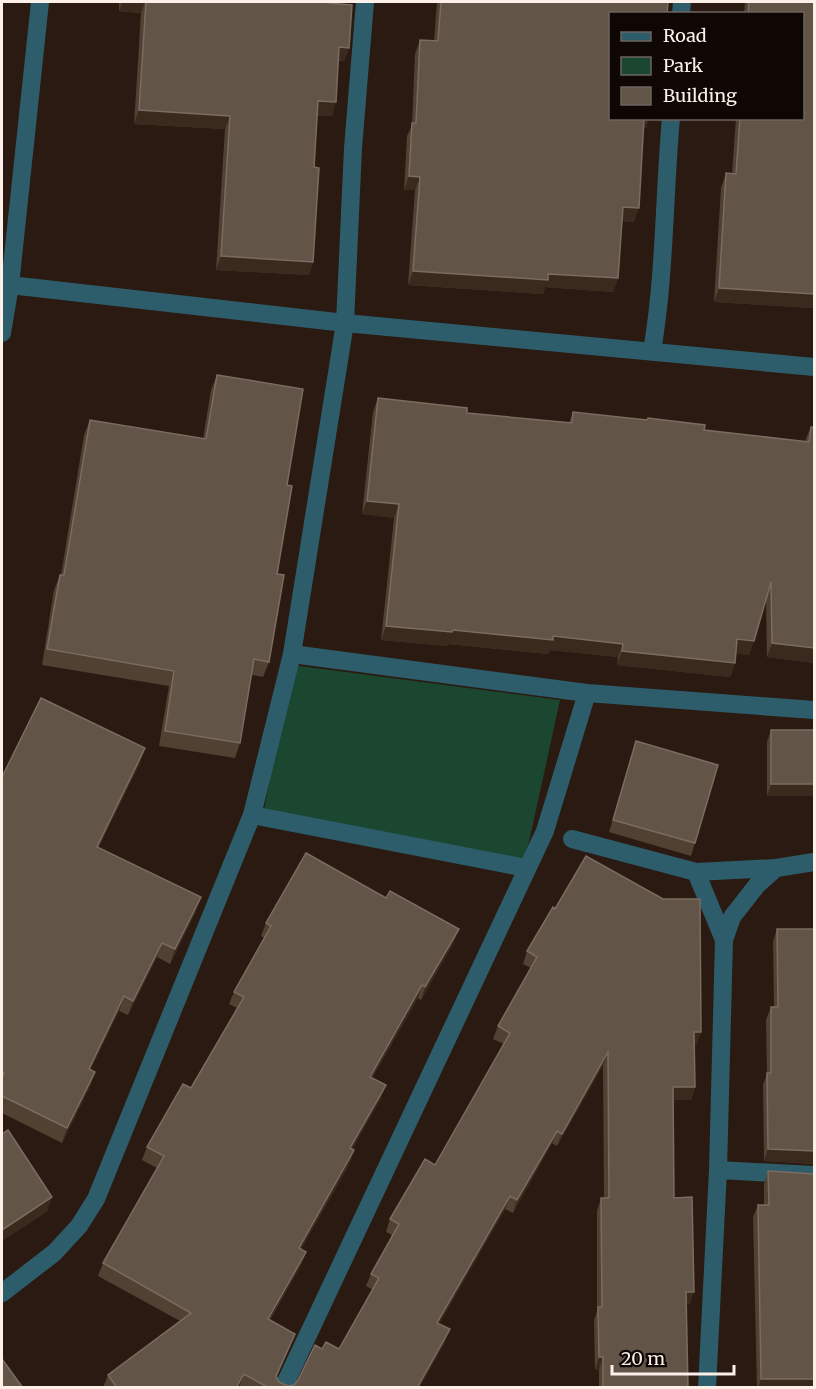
<svg xmlns="http://www.w3.org/2000/svg" width="816" height="1389" viewBox="0 0 816 1389" font-family="Merriweather,serif">
  <rect width="100%" height="100%" fill="#2b1a11"/>
  <polygon fill="#1b4630" points="292,665 560,700 525,860 263,815"/>
  <g fill="none" stroke-linecap="round" stroke-linejoin="round">
    <g stroke="#2d5d6a" stroke-width="18">
      <polyline points="681,14 682,2"/>
      <polyline points="10,285 345,323 814,367"/>
      <polyline points="2,333 10,285 40,2"/>
      <path d="M652,351C665,276 664,195 671,118"/>
      <polyline points="292,654 587,693 814,710"/>
      <polyline points="252,815 526,868"/>
      <polyline points="572,839 696,872 724,940"/>
      <polyline points="696,872 776,868"/>
      <polyline points="718,1170 814,1175"/>
      <polyline points="2,1293 54,1253 79,1226 96,1199 252,815 292,654 345,323 353,148 365,2"/>
      <polyline points="283,1388 545,831 587,693"/>
      <polyline points="707,1388 718,1170 724,940 732,917 757,885 776,868 814,862"/>
    </g>
  </g>
  <g fill="#504133">
    <polygon points="119,2 329,2 329,3 349,48 344,61 339,61 332,116 317,115 314,167 313,262 309,275 216,270 225,129 134,124 141,13 119,11"/>
    <polygon points="437,2 668,2 610,118 649,118 646,128 643,128 634,222 622,221 618,278 613,292 545,287 543,294 408,285 415,190 404,190 407,136 412,125 415,54 420,40 434,41"/>
    <polygon points="745,2 814,2 814,308 714,302 721,188 726,173 732,174 736,118 802,118 802,14 744,14"/>
    <polygon points="217,375 287,485 269,662 263,677 252,675 240,743 235,758 159,746 169,686 42,665 54,590 60,575 61,575 84,435 90,420 203,439 211,390"/>
    <polygon points="378,398 467,413 569,423 573,412 704,430 805,441 811,427 814,427 814,663 767,657 766,599 749,655 736,653 735,663 730,677 617,665 618,657 550,650 548,654 448,644 447,646 381,640 394,518 362,514 373,412"/>
    <polygon points="771,730 814,796 767,796 767,742"/>
    <polygon points="636,741 695,843 691,856 609,832"/>
    <polygon points="140,763 98,848 196,911 170,964 157,957 128,1015 119,1011 90,1070 95,1072 90,1086 62,1143 2,1113 2,777"/>
    <polygon points="266,923 454,942 421,1000 418,998 372,1078 386,1085 381,1098 352,1149 354,1150 350,1163 301,1249 306,1252 301,1265 270,1320 295,1334 277,1377 279,1382 288,1386 294,1385 322,1349 339,1349 373,1290 366,1286 371,1274 392,1235 386,1232 390,1219 435,1165 504,1044 493,1039 498,1026 531,968 523,964 527,951 701,1032 696,1045 695,1045 695,1087 691,1100 674,1100 674,1198 690,1304 686,1304 688,1388 599,1388 599,1370 595,1370 594,1320 597,1311 597,1211 601,1198 604,1198 603,1065 557,1146 552,1143 513,1213 505,1209 439,1324 445,1342 419,1388 241,1388 239,1387 239,1388 103,1388 108,1375 180,1321 98,1276 103,1263 157,1168 142,1160 147,1147 191,1088 237,1008 229,1004 234,992 265,938 261,936"/>
    <polygon points="777,929 814,929 814,1164 764,1161 763,1085 767,1074 766,1020 771,1007 774,1007 773,942"/>
    <polygon points="768,1171 814,1388 757,1388 753,1217 758,1205 764,1205 764,1184"/>
  </g>
  <g fill="#392a1d">
    <polygon points="122,2 145,2 141,13 119,11"/>
    <polygon points="339,47 349,48 344,61 335,60"/>
    <polygon points="318,101 336,102 332,116 314,114"/>
    <polygon points="139,110 230,116 225,129 134,124"/>
    <polygon points="643,118 649,118 646,128 639,128"/>
    <polygon points="409,176 420,177 415,190 404,190"/>
    <polygon points="623,207 639,208 634,222 618,221"/>
    <polygon points="221,256 313,262 309,275 216,270"/>
    <polygon points="413,271 548,274 618,278 613,292 545,287 543,294 408,285"/>
    <polygon points="719,288 814,294 814,308 714,302"/>
    <polygon points="367,501 399,504 394,518 362,514"/>
    <polygon points="386,626 553,636 623,644 618,657 550,650 548,654 448,644 447,646 381,640"/>
    <polygon points="737,639 754,641 749,655 732,653"/>
    <polygon points="772,643 814,648 814,663 767,657"/>
    <polygon points="622,651 735,663 730,677 617,665"/>
    <polygon points="145,748 140,763 91,862 97,847"/>
    <polygon points="771,784 814,784 814,796 767,796"/>
    <polygon points="201,897 196,911 170,964 175,949"/>
    <polygon points="459,929 454,942 421,1000 425,987"/>
    <polygon points="162,943 157,957 128,1015 133,1001"/>
    <polygon points="422,985 418,998 365,1089 370,1077"/>
    <polygon points="124,996 119,1011 84,1084 89,1069"/>
    <polygon points="694,1032 701,1032 696,1045 690,1045"/>
    <polygon points="608,1052 603,1065 557,1146 562,1134"/>
    <polygon points="95,1072 90,1086 62,1143 67,1128"/>
    <polygon points="386,1085 381,1098 346,1161 350,1148"/>
    <polygon points="673,1087 695,1087 691,1100 669,1100"/>
    <polygon points="557,1131 552,1143 513,1213 517,1200"/>
    <polygon points="768,1149 814,1151 814,1164 764,1161"/>
    <polygon points="354,1150 350,1163 294,1261 299,1248"/>
    <polygon points="510,1196 505,1209 433,1335 437,1323"/>
    <polygon points="52,1197 47,1212 2,1241 2,1230"/>
    <polygon points="306,1252 301,1265 263,1331 268,1319"/>
    <polygon points="686,1292 694,1292 690,1304 682,1304"/>
    <polygon points="450,1329 445,1342 419,1388 417,1388"/>
    <polygon points="295,1334 290,1346 272,1388 276,1376"/>
    <polygon points="599,1357 603,1357 599,1370 595,1370"/>
    <polygon points="244,1374 239,1388 236,1388"/>
    <polygon points="761,1379 814,1379 814,1388 758,1388"/>
  </g>
  <g fill="#625446" stroke="#7a6c60" stroke-width="1.5">
    <polygon points="146,2 329,2 329,3 352,5 349,48 339,47 336,102 318,101 314,167 319,168 313,262 221,256 230,116 139,110"/>
    <polygon points="441,2 668,2 667,14 610,14 610,118 644,118 639,208 623,207 618,278 548,274 548,280 413,271 420,177 409,176 412,123 416,123 420,40 438,41"/>
    <polygon points="749,2 814,2 814,294 719,288 726,173 736,174 740,118 802,118 802,14 748,14"/>
    <polygon points="217,375 303,389 287,485 292,486 277,574 284,575 269,662 254,659 240,743 165,731 174,671 47,649 60,575 64,575 90,420 206,439"/>
    <polygon points="378,398 467,408 467,413 572,423 573,412 647,420 648,418 705,425 704,430 809,442 811,427 814,427 814,648 772,643 771,582 754,641 737,639 735,663 622,651 623,644 553,636 553,640 453,630 452,632 386,626 399,504 367,501"/>
    <polygon points="41,698 145,748 97,847 201,897 175,949 162,943 133,1001 124,996 89,1069 95,1072 67,1128 2,1096 2,1078 4,1073 2,1072 2,777"/>
    <rect x="771" y="730" width="43" height="54"/>
    <polygon points="636,741 718,765 695,843 613,820"/>
    <polygon points="306,853 386,898 390,891 459,929 425,987 422,985 370,1077 386,1085 350,1148 354,1150 299,1248 306,1252 268,1319 295,1334 276,1376 279,1382 288,1386 294,1385 298,1380 315,1345 322,1349 326,1342 339,1349 379,1278 371,1274 399,1224 390,1219 425,1159 435,1165 510,1033 498,1026 537,957 527,951 553,907 555,909 586,856 663,899 700,899 701,1032 694,1032 695,1087 673,1087 674,1198 692,1197 694,1292 686,1292 688,1388 603,1388 603,1357 599,1357 598,1307 602,1307 601,1198 609,1198 608,1052 562,1134 557,1131 517,1200 510,1196 437,1323 450,1329 417,1388 269,1388 244,1374 236,1388 117,1388 108,1375 191,1313 103,1263 164,1156 147,1147 183,1084 191,1088 244,997 234,992 271,926 266,923"/>
    <polygon points="777,929 814,929 814,1151 768,1149 767,1073 771,1073 771,1007 778,1007"/>
    <polygon points="8,1130 52,1197 2,1230 2,1134"/>
    <polygon points="768,1171 814,1174 814,1379 761,1379 758,1205 769,1205"/>
    <polygon points="2,1359 23,1388 2,1388"/>
  </g>
  <rect width="816" height="1389" fill="none" stroke="#fcf0e9" stroke-width="6"/>
  <rect x="609" y="12" width="195" height="108" fill="#0e0704" stroke="#6d6460" stroke-width="1.5"/>
  <rect x="621" y="32" width="30" height="9" fill="#2d5d6a" stroke="#6d6460" stroke-width="1.5"/>
  <text x="663" y="42" font-size="18" fill="#fcf0e9">Road</text>
  <rect x="621" y="57" width="30" height="18" fill="#1b4630" stroke="#6d6460" stroke-width="1.5"/>
  <text x="663" y="72" font-size="18" fill="#fcf0e9">Park</text>
  <rect x="621" y="87" width="30" height="18" fill="#625446" stroke="#6d6460" stroke-width="1.5"/>
  <text x="663" y="102" font-size="18" fill="#fcf0e9">Building</text>
  <path d="M612 1365v9h122v-9" fill="none" stroke="#fcf0e9" stroke-width="3"/>
  <text x="621" y="1365" font-size="18" fill="#fcf0e9" stroke="#0e0704" stroke-width="4.5" paint-order="stroke">20 m</text>
</svg>
